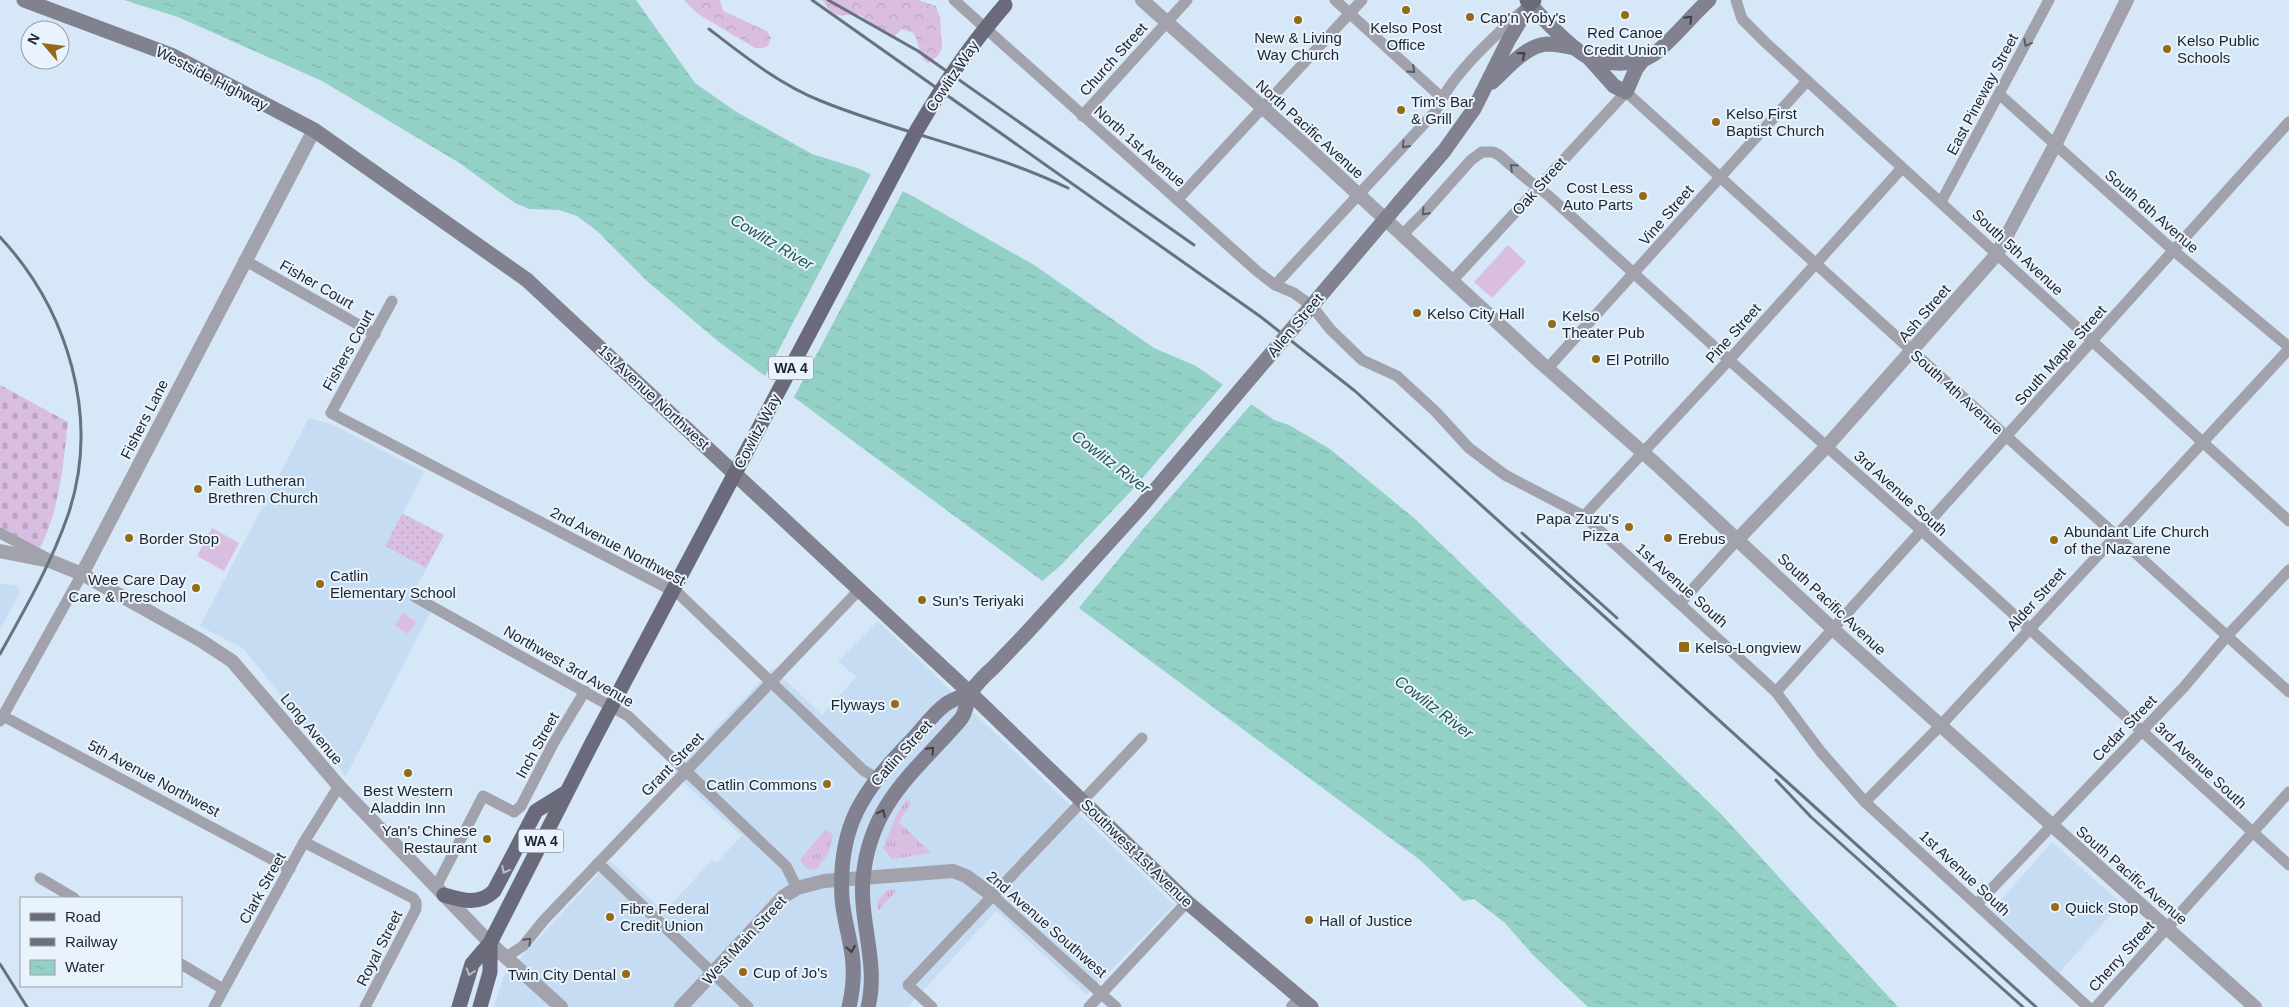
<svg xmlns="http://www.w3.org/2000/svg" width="2289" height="1007" viewBox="0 0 2289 1007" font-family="Helvetica,sans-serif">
  <defs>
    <pattern id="grass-tufts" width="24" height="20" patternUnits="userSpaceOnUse" patternTransform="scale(1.25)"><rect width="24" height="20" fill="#dabee2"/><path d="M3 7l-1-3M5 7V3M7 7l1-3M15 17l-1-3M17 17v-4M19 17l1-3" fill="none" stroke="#bba3c2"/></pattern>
    <pattern id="forest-crowns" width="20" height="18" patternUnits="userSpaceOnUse" patternTransform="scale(1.25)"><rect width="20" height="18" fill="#dabee2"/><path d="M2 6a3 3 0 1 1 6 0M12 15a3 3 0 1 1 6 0" fill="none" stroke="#bba3c2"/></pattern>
    <pattern id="cemetery-stones" width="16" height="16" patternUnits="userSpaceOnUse" patternTransform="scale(1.25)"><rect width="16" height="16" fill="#dabee2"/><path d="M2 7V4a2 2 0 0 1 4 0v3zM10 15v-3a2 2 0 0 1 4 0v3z" fill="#bba3c2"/></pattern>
    <pattern id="garden-dots" width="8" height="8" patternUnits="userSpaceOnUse" patternTransform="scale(1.25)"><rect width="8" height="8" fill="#dabee2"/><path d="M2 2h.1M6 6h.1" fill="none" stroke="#bba3c2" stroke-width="1.8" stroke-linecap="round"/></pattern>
    <pattern id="water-ripples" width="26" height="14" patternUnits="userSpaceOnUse" patternTransform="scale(1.25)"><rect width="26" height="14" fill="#93d1c6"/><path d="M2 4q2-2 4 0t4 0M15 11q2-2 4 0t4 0" fill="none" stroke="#7eb3aa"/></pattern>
  </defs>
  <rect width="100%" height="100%" fill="#d6e7f8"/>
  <g fill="#c6dcf3">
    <polygon points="309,418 331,424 424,472 403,513 444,535 410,600 431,611 346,776 244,649 200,626"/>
    <polygon points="0,584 17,585 20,592 0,630"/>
    <polygon points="878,621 1174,905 1087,995 996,911 908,1007 494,1007 503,977 610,861 664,912 712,860 716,863 742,836 673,773 773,668 822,715 856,677 838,661"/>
    <polygon points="2052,842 2121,903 2059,973 1992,910"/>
  </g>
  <g fill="url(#grass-tufts)">
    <polygon points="907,799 911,803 899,822 931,853 892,859 883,848 897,814"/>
    <polygon points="826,829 833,835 829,852 817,869 809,870 802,864 800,859"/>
    <polygon points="898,889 878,911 877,902 887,890"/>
  </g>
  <g fill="url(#forest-crowns)">
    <polygon points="684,0 720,0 723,11 767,31 771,38 768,46 763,48 755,48 698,14"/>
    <path d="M822,0H918L936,6L940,18L942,48L938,56L928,63C918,57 920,43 913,33L902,29L893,38L860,15C837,13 838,22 822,0Z"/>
  </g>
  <path fill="url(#cemetery-stones)" d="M0,385L68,422C63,466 60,508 40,548L0,527Z"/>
  <g fill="#dabee2">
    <polygon points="1508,245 1526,262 1492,298 1474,282"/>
    <polygon points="212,528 239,543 224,571 197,556"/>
    <polygon points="403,613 416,622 408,634 395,625"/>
  </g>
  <polygon fill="url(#garden-dots)" points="402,514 444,535 426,568 385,546"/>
  <polygon fill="url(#water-ripples)" points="124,0 636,0 695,83 735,111 812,154 860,169 916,198 1034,265 1154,348 1196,366 1274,420 1289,425 1330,449 1414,518 1721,814 1898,1007 1588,1007 1533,955 1505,923 1474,899 1463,901 1420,860 719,342 648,282 597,231 577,216 559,210 529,209 515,203 458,162 322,81 178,17"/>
  <g fill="#d6e7f8">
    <polygon points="872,172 904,189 793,399 764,378"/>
    <polygon points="1225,382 1253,402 1144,528 1078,609 1041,582 1060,566 1133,489"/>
  </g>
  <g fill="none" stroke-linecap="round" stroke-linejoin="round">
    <g stroke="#a1a2ab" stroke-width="11">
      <polyline points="954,0 1258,272 1275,285 1294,293 1312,306 1330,329 1362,360 1397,376 1436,412 1469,448 1505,475 1584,516 1776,692 1821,752 1865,802 2088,1007"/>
      <polyline points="1335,0 1441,97"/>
      <polyline points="1736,0 1742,19 1766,43 2289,521"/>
      <polyline points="1999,94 2174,251 2289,347"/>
      <polyline points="1082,116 1187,0"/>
      <polyline points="1178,199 1362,0"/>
      <polyline points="1941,202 2049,0"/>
      <polyline points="1402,235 1423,214 1471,160 1482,152 1493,152 1499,155 1528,180 1549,196 1729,360 1922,531 2289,865"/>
      <polyline points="244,260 375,334"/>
      <polyline points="1452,281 1626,92 2289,692"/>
      <path d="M1275,285L1436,111C1450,76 1493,38 1521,12"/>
      <polyline points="392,301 331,413 679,594 863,770 876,778"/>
      <polyline points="1547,369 1807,81"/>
      <polyline points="1584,516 1729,360 1902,168"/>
      <polyline points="0,533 47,558"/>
      <polyline points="415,597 628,716 786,866 797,888"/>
      <polyline points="1680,603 1738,539"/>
      <polyline points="1776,692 2289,122"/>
      <polyline points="3,716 290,869"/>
      <polyline points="0,721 82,574"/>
      <polyline points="1865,802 1941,725 2289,349"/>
      <polyline points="304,842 413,898 416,902 416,909 365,1007"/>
      <polyline points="598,863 748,1007"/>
      <polyline points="40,878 74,898"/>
      <polyline points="436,887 483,796 514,812 521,806 553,744 585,691"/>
      <polyline points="992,895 1116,1007"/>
      <polyline points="1977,904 2184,687 2227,636 2289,570"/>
      <polyline points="506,957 523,946 544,920 859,590"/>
      <polyline points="181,964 223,989"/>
      <polyline points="214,1007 304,842 339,786"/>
      <polyline points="932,1007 908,985 1142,738"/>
      <polyline points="1089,1007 1187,902"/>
      <polyline points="2096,1007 2289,792"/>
    </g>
    <g stroke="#a1a2ab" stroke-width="14">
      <polyline points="1142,0 1307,147 1540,362 1656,464 1834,630 2255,1007"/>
      <polyline points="1738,539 1827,446 1997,254 2055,145 2127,0"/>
      <polyline points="0,551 50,561 82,574 200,640 232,661 339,786 490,943 561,1007"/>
      <polyline points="82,574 314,130"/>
      <polyline points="681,1007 783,897 797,888 824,881 953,871 966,876 992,895"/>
      <polyline points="1293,1007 1301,999"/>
    </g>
    <g stroke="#81818f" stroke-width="15">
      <polyline points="24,0 171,55 314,130 527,280 970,693 1187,902 1311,1007"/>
      <polyline points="1589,58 1614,86 1626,92 1636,69 1643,60"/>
      <path d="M1492,82C1507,69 1526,45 1547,44C1557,44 1566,46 1575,48"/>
      <path d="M1399,203L1444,151L1474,109L1508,41L1530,4C1541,17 1575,52 1590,58C1610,65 1636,66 1654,54C1674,39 1690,17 1709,0"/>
      <path d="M849,1007C854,986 855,964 850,943C847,927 843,913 842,898C838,826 862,792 909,743C921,731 932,714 946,704C953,699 963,696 970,693"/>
      <path d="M868,1007C879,964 859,921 863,878C870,803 915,772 960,720C967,713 966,700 971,692C977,683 986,674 994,667C1010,650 1026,634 1041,617"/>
    </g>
    <g stroke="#6a6a7a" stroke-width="15">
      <polyline points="1527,0 1530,4 1534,0"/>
      <path d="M444,895C461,900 479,906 494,891L536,811L565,793"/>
      <polyline points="459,1007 472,964 490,943 593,741"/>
      <polyline points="480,1007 490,972 490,943"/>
    </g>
    <g stroke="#68727d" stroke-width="3">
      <polyline points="812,0 1261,317 1355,391 2036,1007"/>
      <polyline points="828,0 918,51 1194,245"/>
      <path d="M709,29C744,56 779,84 821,101C902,134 989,150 1068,188"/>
      <path d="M0,237C68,310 101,418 68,515C51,564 25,609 0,654"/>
      <polyline points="1522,533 1617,618"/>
      <polyline points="1776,780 1811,817 2023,1007"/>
      <polyline points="0,964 27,1007"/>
    </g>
    <polyline stroke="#81818f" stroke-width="15" points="1041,617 1139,509 1399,203"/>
    <path stroke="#6a6a7a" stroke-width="15" d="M593,741L917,130C945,82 969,47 1005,5"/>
  </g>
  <defs><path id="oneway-chevron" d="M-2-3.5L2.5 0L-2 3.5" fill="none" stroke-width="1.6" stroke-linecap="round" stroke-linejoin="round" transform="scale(1.25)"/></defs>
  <g stroke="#3c4049">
    <use href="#oneway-chevron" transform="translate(1689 19) rotate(-45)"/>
    <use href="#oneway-chevron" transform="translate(1522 55) rotate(-40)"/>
    <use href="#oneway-chevron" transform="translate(931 750) rotate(-47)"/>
    <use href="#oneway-chevron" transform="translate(882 813) rotate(-65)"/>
    <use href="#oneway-chevron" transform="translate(851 949) rotate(81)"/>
  </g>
  <g stroke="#595d65">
    <use href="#oneway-chevron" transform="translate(2027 43) rotate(118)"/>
    <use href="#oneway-chevron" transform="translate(1412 70) rotate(42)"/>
    <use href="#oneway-chevron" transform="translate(1405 145) rotate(132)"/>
    <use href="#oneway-chevron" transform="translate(1513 167) rotate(-138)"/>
    <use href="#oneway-chevron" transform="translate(1425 212) rotate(133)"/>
    <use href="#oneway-chevron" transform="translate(528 941) rotate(-45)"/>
  </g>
  <g stroke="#b6bcc9">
    <use href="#oneway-chevron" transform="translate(505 870) rotate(118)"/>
    <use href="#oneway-chevron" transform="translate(470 972) rotate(108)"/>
  </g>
  <g fill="#956a15" stroke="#e9f3fe" stroke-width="2">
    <circle cx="1406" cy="10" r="5"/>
    <circle cx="1625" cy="15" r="5"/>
    <circle cx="1470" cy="17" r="5"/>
    <circle cx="1298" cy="20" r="5"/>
    <circle cx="2167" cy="49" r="5"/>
    <circle cx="1401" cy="110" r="5"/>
    <circle cx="1716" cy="122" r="5"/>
    <circle cx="1643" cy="196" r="5"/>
    <circle cx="1417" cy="313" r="5"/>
    <circle cx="1552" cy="324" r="5"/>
    <circle cx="1596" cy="359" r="5"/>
    <circle cx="198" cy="489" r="5"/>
    <circle cx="1629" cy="527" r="5"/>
    <circle cx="129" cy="538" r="5"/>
    <circle cx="1668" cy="538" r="5"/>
    <circle cx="2054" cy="540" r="5"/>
    <circle cx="320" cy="584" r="5"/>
    <circle cx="196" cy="588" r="5"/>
    <circle cx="922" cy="600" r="5"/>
    <rect x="1678" y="641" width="12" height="12" rx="2.5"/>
    <circle cx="895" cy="704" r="5"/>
    <circle cx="408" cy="773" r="5"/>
    <circle cx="827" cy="784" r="5"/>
    <circle cx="487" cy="839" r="5"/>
    <circle cx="2055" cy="907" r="5"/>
    <circle cx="610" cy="917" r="5"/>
    <circle cx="1309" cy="920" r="5"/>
    <circle cx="743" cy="972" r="5"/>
    <circle cx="626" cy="974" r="5"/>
  </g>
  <g text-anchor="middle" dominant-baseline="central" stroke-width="4" stroke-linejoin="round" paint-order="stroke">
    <g fill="#e9f3fe" stroke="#5b626a" stroke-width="1">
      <rect x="768.5" y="356.5" width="45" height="23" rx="4"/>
      <rect x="518.5" y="829.5" width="45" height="23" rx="4"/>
    </g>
    <g font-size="14" font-weight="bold" fill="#1e242b">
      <text x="791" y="368">WA 4</text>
      <text x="541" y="841">WA 4</text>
    </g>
    <g font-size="15" fill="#1e242b" stroke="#e9f3fe" text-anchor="start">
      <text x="1480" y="17">Cap'n Yoby's</text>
      <text x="1406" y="27" text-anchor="middle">Kelso Post<tspan x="1406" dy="17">Office</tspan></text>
      <text x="1625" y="32" text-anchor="middle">Red Canoe<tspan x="1625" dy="17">Credit Union</tspan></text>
      <text x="1298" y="37" text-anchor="middle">New &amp; Living<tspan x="1298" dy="17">Way Church</tspan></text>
      <text x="2177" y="40">Kelso Public<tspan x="2177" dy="17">Schools</tspan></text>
      <text x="1411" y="101">Tim's Bar<tspan x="1411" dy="17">&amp; Grill</tspan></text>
      <text x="1726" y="113">Kelso First<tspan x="1726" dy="17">Baptist Church</tspan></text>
      <text x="1633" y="187" text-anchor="end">Cost Less<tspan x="1633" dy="17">Auto Parts</tspan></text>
      <text x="1427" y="313">Kelso City Hall</text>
      <text x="1562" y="315">Kelso<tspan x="1562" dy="17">Theater Pub</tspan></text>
      <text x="1606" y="359">El Potrillo</text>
      <text x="208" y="480">Faith Lutheran<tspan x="208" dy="17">Brethren Church</tspan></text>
      <text x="1619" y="518" text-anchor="end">Papa Zuzu's<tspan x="1619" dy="17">Pizza</tspan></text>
      <text x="2064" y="531">Abundant Life Church<tspan x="2064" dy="17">of the Nazarene</tspan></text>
      <text x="139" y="538">Border Stop</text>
      <text x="1678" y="538">Erebus</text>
      <text x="330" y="575">Catlin<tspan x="330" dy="17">Elementary School</tspan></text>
      <text x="186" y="579" text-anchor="end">Wee Care Day<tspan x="186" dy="17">Care &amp; Preschool</tspan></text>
      <text x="932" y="600">Sun's Teriyaki</text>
      <text x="1695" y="647">Kelso-Longview</text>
      <text x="885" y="704" text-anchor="end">Flyways</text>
      <text x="817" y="784" text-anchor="end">Catlin Commons</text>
      <text x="408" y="790" text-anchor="middle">Best Western<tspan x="408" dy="17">Aladdin Inn</tspan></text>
      <text x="477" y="830" text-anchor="end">Yan's Chinese<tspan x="477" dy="17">Restaurant</tspan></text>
      <text x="2065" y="907">Quick Stop</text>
      <text x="620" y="908">Fibre Federal<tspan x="620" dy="17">Credit Union</tspan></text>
      <text x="1319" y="920">Hall of Justice</text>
      <text x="753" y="972">Cup of Jo's</text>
      <text x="616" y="974" text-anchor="end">Twin City Dental</text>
    </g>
    <g font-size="15" fill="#1e242b" stroke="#e9f3fe">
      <text transform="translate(1113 59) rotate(-48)">Church Street</text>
      <text transform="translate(952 76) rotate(-56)">Cowlitz Way</text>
      <text transform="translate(212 78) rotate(27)">Westside Highway</text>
      <text transform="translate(1982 94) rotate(-62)">East Pineway Street</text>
      <text transform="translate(1310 129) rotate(42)">North Pacific Avenue</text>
      <text transform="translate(1140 146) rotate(41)">North 1st Avenue</text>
      <text transform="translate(1539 186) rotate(-48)">Oak Street</text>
      <text transform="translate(2152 211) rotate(41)">South 6th Avenue</text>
      <text transform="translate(1666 215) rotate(-49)">Vine Street</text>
      <text transform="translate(2018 252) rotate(43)">South 5th Avenue</text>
      <text transform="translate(317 284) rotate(30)">Fisher Court</text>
      <text transform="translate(1924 313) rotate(-49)">Ash Street</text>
      <text transform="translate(1295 325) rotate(-50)">Allen Street</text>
      <text transform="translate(1733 333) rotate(-48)">Pine Street</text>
      <text transform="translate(348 350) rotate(-61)">Fishers Court</text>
      <text transform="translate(2060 355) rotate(-48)">South Maple Street</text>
      <text transform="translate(1957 392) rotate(42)">South 4th Avenue</text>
      <text transform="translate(654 397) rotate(43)">1st Avenue Northwest</text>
      <text transform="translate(144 419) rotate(-63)">Fishers Lane</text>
      <text transform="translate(757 431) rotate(-62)">Cowlitz Way</text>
      <text transform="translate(1901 493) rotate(42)">3rd Avenue South</text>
      <text transform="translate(618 546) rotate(28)">2nd Avenue Northwest</text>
      <text transform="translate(1682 585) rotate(42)">1st Avenue South</text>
      <text transform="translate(2036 599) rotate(-48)">Alder Street</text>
      <text transform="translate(1832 604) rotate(43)">South Pacific Avenue</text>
      <text transform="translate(569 666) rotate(30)">Northwest 3rd Avenue</text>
      <text transform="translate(2124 728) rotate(-46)">Cedar Street</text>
      <text transform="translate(312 729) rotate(50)">Long Avenue</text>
      <text transform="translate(537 745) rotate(-61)">Inch Street</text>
      <text transform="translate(901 753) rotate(-48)">Catlin Street</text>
      <text transform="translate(672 764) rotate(-46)">Grant Street</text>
      <text transform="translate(2201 765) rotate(43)">3rd Avenue South</text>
      <text transform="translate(154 778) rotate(28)">5th Avenue Northwest</text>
      <text transform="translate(1137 853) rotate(44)">Southwest 1st Avenue</text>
      <text transform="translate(1965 873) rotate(43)">1st Avenue South</text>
      <text transform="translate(2132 875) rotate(41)">South Pacific Avenue</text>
      <text transform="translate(262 888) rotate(-61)">Clark Street</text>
      <text transform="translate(1047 924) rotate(41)">2nd Avenue Southwest</text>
      <text transform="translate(744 940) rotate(-47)">West Main Street</text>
      <text transform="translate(379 948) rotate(-63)">Royal Street</text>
      <text transform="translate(2121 956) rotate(-48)">Cherry Street</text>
    </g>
    <g font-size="16" font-style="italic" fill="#21554d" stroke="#e9f3fe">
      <text transform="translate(772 242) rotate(31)">Cowlitz River</text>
      <text transform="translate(1111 462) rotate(37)">Cowlitz River</text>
      <text transform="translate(1434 707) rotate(37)">Cowlitz River</text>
    </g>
  </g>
  <rect x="20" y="897" width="162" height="90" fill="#e9f3fe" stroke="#98a0aa"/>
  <rect x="30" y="913" width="25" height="8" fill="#6a6a7a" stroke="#98a0aa"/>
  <text x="65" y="922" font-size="15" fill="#1e242b">Road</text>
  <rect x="30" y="938" width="25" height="8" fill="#68727d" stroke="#98a0aa"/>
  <text x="65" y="947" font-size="15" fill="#1e242b">Railway</text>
  <rect x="30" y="960" width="25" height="15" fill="url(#water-ripples)" stroke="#98a0aa"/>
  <text x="65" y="972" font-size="15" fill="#1e242b">Water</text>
  <g transform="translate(45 45) rotate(298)"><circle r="24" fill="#e9f3fe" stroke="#98a0aa"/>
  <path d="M0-4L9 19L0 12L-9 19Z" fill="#956a15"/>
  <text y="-8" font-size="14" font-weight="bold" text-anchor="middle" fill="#1e242b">N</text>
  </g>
</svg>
